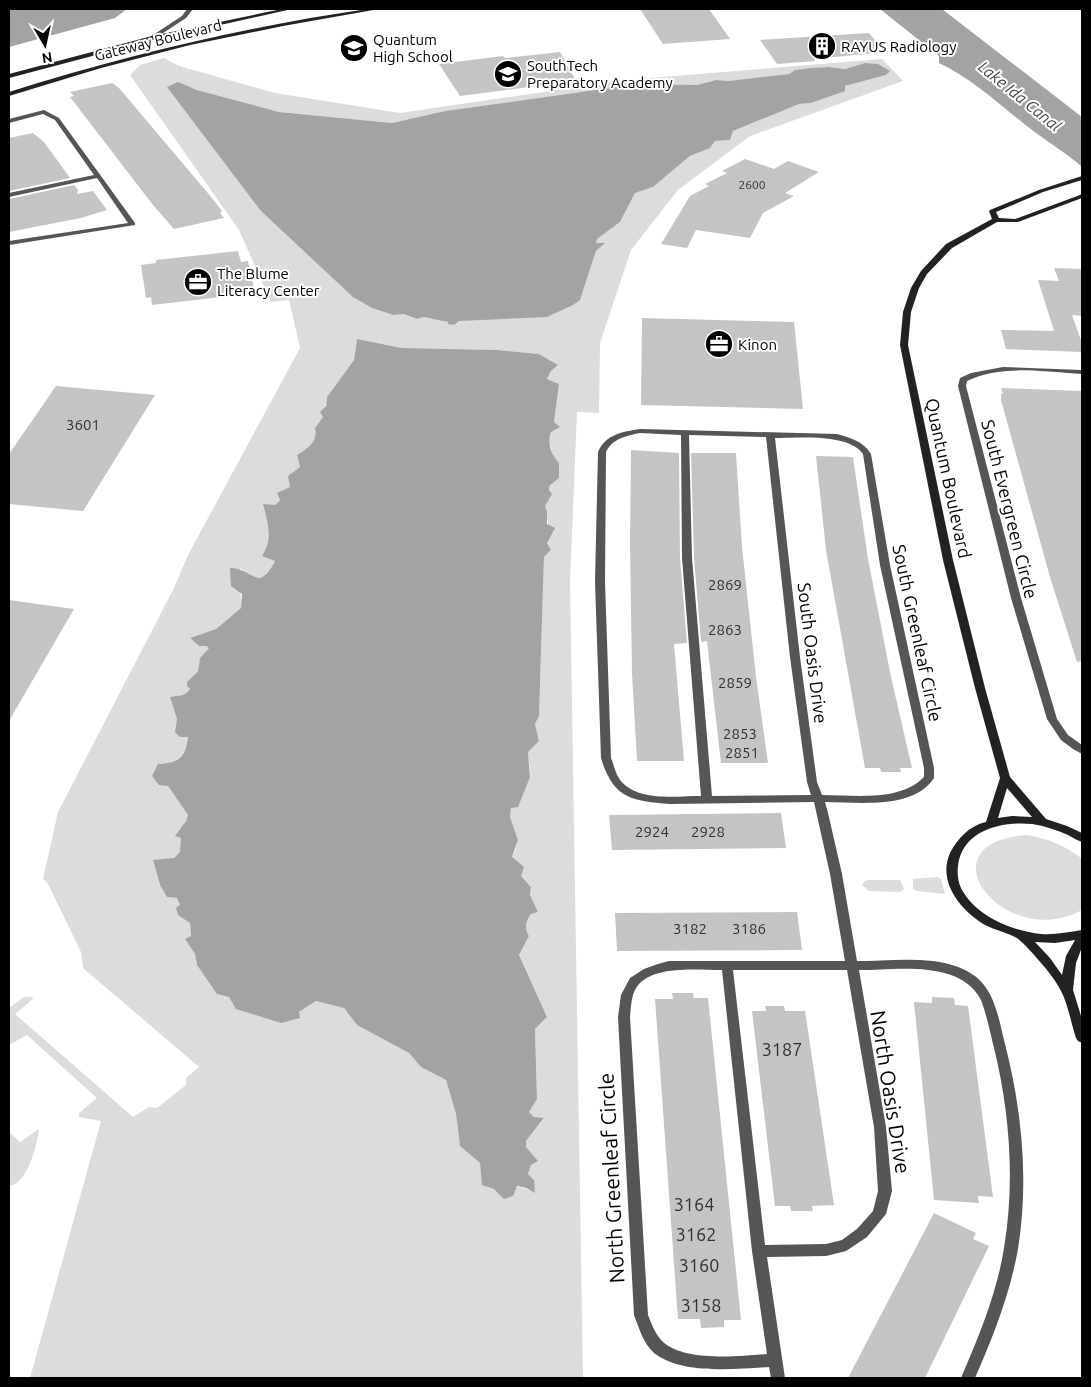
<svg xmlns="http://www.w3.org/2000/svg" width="1091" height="1387" viewBox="0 0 1091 1387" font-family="Ubuntu,sans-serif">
  <rect width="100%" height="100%" fill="#fff"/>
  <g fill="#dcdcdc" fill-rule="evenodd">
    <path d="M164,58L179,66L275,93L400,113L625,80L882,59L903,81L750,136L678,190L631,250L600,343L599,413L577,412L570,582L583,1378H30L101,1121L79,1117V1113L97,1098L27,1035L9,1045V1008L24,997H32L33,999L15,1014L133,1117L149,1107L157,1108L186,1085V1078L199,1067L83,968L81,952L47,882L43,879L58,812L174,588L188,555L300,348L289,300L271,302L239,230L130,75L140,65ZM865,63L889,71L886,75L845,86L844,91L811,103L799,104L733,131L730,140L715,141L710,148L690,156L653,187L635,193L620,222L597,239L596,243H604L596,251L580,300L459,321L454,325L442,319L424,317L417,319L404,314L393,315L372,308L178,83L197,90L279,112L392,123L445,111L638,84L697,85L716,80L728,81L789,74L795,70L828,67L845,69ZM357,339L402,348L498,350L539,354L558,365L551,371L547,379L559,384L554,422L549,441L553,456L549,497L545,506L550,534L547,543L551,550L544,557L539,716L535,724L539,741L528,752C528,759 531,768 530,775C529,787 514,797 511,809C506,828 526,833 512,857L521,876L531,887L530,895L538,912L531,914C526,922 524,928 529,936L519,955L547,1017L535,1029L537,1099L529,1112L534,1117L544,1119L526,1141V1147L537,1161L531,1165L528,1174L535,1193C515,1181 503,1192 483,1185L480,1163L460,1146L456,1114L446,1080L421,1067L409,1053L357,1025L344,1008L316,1001L299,1012L197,965L195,954L186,940L191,936L190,923L177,898L167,897L160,885L153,861L174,858L181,852V838L176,836L186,821L188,815L168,786L158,764C180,763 184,757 188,736L177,719L170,697C179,695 185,697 190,689L187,682L198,671L200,658L209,648L206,646H199L190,638L216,629L241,608L240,568C259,582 264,581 275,560L267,547L269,527L264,505H275L290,487L300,467L297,455C308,448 318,442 315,428L323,417L327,397L354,360Z"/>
    <path d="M1027,835C1049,839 1064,845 1081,858L1082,910C1004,953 919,842 1027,835Z"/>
    <polygon points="938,877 941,879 945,894 917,891 913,889 913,879"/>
    <polygon points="868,880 900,880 904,889 900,892 869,891 862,885 865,881"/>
    <path d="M39,1129C37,1145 28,1184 9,1186V1132L20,1142Z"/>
  </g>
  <g fill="#a3a3a3">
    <polygon points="9,9 127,9 115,18 9,47"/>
    <path d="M880,9H942L1082,117V167C1068,154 1052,145 1036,133C1004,109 975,80 939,63V56Z"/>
    <polygon points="865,63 878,64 890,71 886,75 845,86 845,91 811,103 799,104 733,131 730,140 715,141 710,148 690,156 653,187 635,193 620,222 597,239 596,243 605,243 596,251 580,300 573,305 547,317 459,321 454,325 448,324 448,322 424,317 417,319 404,314 393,315 372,308 353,297 261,211 167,87 178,82 197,90 279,112 392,123 445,111 638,84 697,85 716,80 728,81 789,74 795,70 811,68 828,67 845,69"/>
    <path d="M357,339L402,348L498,350L539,354L558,365L551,371L547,379L559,384L554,422L560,427L551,432C547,444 551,454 559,463V478L550,485L549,490L552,494L545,506L547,512V524L555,528L547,543L551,550L544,557L539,716L535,724L539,741L528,752L530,777L518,807L511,808L510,817L518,840L512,857L524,867L521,876L531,887L530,895L538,912L531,914C526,921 524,928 529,936L519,955L547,1017L535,1029L537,1099L529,1112L534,1117L544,1118L526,1141V1147L538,1161L531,1165L528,1174L534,1180L535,1193L526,1188L517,1186L513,1196L504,1199L494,1189L482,1185L480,1163L460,1146L456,1114L446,1080L421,1067L409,1053L357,1025L344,1008L316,1001L299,1012L300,1018L281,1023L236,1009L229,997L217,994L197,965L195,954L185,939L191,936L190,923L178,915L176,908L180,905L177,898L167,897L160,885L153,860L174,858L180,852L181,838L175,836L186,821L188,815L168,786L159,785L152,776L158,764C180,763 185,757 188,737H180L175,732L177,719L170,697C178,695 185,697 190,689L187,686V682L198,671L200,658L209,648L206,646H199L190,638L216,629L241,608L242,594L231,586L230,568C254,568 257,594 275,561L262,556C273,540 268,522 263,504L275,505L280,500L277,493L290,487L288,476L300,467L297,455C308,448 318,442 315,428L323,417L320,412L326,406L327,397L354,360Z"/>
  </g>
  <g fill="#c4c4c4">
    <polygon points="640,9 709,9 730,39 663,44"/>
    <polygon points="869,33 885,52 814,59 815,61 777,64 760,40"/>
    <polygon points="560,52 576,81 460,96 439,64 503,56 505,58"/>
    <polygon points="112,83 119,88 212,198 222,211 220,213 224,218 174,229 153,205 70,97 74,96 70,92"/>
    <polygon points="33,133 44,142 70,178 9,191 9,138"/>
    <polygon points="745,159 774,169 788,161 819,172 785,193 794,196 763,213 750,238 696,230 687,248 661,244 690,196 709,186 705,184 727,173 722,171"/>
    <polygon points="74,185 78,190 77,194 93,191 107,210 81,218 9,232 9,199"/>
    <polygon points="238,251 241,262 248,261 255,293 152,305 151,297 146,298 141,265 156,263 156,260"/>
    <polygon points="1054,268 1082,269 1082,316 1072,315 1082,343 1082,352 1006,349 1001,330 1054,331 1038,280 1059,281"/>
    <polygon points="642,318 794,322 803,409 641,405"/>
    <polygon points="56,386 155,395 83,511 9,504 9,454"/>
    <polygon points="1001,388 1082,391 1082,661 1077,662 1050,577 1001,400 1001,394 1003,394"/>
    <polygon points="631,450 679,453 680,558 687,643 674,644 684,761 637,761 632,673 630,545"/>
    <polygon points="691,453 736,453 742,547 756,677 768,763 721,763 707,641 701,642 694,558"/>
    <polygon points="816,456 853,457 868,559 891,677 912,768 900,768 901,772 881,772 880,768 865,768 826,550"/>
    <polygon points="9,600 74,609 9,721"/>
    <polygon points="781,813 786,848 612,850 609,815"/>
    <polygon points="797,912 802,950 617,951 615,913"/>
    <polygon points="672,993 693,993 694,998 708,998 741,1320 724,1320 724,1327 701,1328 700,1319 678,1319 655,999 673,999"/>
    <polygon points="932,997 954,998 955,1005 968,1006 993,1197 978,1196 979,1203 934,1200 914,1002 932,1003"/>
    <polygon points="765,1006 784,1006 785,1011 805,1011 834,1205 812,1206 813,1211 791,1211 790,1206 775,1206 752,1011 766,1011"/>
    <polygon points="934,1213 976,1233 973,1239 989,1246 925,1378 848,1378"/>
  </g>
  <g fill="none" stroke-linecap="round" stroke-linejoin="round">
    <g fill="#555" fill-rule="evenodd">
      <polygon points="187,9 193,9 186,18 154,39 150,39 150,37 182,16"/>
      <polygon points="44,110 59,118 135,223 135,225 9,245 9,241 128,223 97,178 9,197 9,193 94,175 55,120 43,114 9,123 9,119"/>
      <path d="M1003,367L1082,370V374C1045,372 1001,364 967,381L966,386L1021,598L1057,719L1068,735L1082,745V754L1073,749L1061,740L1047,719L1011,598L958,386L960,378L971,373Z"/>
      <path d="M640,429L837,434C851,438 863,441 871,454L890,565L934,768V778C913,810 858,802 825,802L828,813L842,874L857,961C894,961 944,953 975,976C995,991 999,1020 1005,1044C1022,1110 1029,1181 1018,1249C1010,1294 993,1337 975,1378H961C979,1336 997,1293 1004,1248C1015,1182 1010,1113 994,1048C990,1032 987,1016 981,1000C960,959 897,970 859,970L886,1127L892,1191L886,1214L867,1237L846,1251L826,1256L767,1257L785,1378H771L769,1367C736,1369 682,1375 654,1353C643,1343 639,1328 634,1315L618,1017L621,995L630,978L644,969L658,964L669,961H845L830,874L814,802L670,804C631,801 613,798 601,758L595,582L598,452C606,434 622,432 640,429ZM640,433L681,435L682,558L701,796C677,796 637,802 620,780C615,773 614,765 611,758L605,582L606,452C613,438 626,436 640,433ZM689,435L766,437L790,657L807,782L811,795L712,796L692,558ZM775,438C798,438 849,433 863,454L880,565L924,768V777C900,802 854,795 822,795L817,782L800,657ZM722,970L752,1251L767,1354C740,1356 685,1362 663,1342C655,1334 652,1325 648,1315L630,1017C631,1008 631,998 635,990C648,964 697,970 722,970ZM733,970H847L874,1127L878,1191L873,1211L857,1229L842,1240L826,1244L765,1245Z"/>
    </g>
    <g fill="#222" fill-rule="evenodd">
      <polygon points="282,9 292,9 153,40 9,78 9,74 152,36"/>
      <path d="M367,9H379L283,26L190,45L101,68L9,96V92C126,55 245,27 367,9Z"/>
      <path d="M1082,176V180L1043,192L996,212L999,218L1015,219L1080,195L1082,194V198L1018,222H997L952,248L927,274L919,288L911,312L908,345L953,560L985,688L1010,777L1046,819L1067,826L1082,833V842C1077,840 1073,838 1068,835C1057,830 1045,826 1032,824C1002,821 962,830 958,866C957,873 958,882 961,888C975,916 1012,931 1041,934C1055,935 1068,932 1082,930V947L1076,963L1073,990L1082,1019V1043L1078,1041L1076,1038C1071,1023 1068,1004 1061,991C1056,981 1048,971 1041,963C1035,956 1024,943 1017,938C1008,933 995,930 985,925C961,911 937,882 950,853C958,838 969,826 986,822L1000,778L975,688L943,560L900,345L903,312L911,288L921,271L946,244L992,219L989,211L990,210L1039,190ZM1007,788L1032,817L1012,816L998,818ZM1075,940L1066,956L1062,975L1050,958L1035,942L1055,943Z"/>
    </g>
  </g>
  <defs>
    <symbol id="building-disc" viewBox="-11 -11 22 22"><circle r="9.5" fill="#000" stroke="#fff"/><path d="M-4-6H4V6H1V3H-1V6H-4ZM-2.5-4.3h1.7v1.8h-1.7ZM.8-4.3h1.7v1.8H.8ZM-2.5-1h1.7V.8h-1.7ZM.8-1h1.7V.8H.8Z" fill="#fff"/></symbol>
    <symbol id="school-disc" viewBox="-11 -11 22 22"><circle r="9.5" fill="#000" stroke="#fff"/><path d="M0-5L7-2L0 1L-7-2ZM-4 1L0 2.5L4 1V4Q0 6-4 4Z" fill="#fff"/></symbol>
    <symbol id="office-disc" viewBox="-11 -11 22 22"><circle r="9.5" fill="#000" stroke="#fff"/><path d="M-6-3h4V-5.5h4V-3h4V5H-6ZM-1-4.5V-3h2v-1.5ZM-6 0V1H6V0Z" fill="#fff"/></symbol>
  </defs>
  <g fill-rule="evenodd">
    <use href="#building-disc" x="806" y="30" width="32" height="32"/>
    <use href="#school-disc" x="338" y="32" width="32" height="32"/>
    <use href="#school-disc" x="492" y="58" width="32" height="32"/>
    <use href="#office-disc" x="182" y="266" width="32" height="32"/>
    <use href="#office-disc" x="703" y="328" width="32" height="32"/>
  </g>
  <g text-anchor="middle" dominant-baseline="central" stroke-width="4" stroke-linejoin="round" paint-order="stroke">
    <g font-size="12" fill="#313131">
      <text x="752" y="184">2600</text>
    </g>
    <g font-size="15" fill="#000" stroke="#fff" text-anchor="start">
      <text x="373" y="39">Quantum<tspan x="373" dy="17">High School</tspan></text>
      <text x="841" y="46">RAYUS Radiology</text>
      <text x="527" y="65">SouthTech<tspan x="527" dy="17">Preparatory Academy</tspan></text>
      <text x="217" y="273">The Blume<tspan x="217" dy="17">Literacy Center</tspan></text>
      <text x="738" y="344">Kinon</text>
    </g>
    <g font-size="15" fill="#000" stroke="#fff">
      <text transform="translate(158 40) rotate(-14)">Gateway Boulevard</text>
    </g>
    <g font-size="15" fill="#313131">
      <text x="83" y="424">3601</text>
      <text x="725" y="584">2869</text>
      <text x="725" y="629">2863</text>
      <text x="735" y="682">2859</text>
      <text x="740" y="733">2853</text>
      <text x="742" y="752">2851</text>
      <text x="652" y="831">2924</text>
      <text x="708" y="831">2928</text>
      <text x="690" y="928">3182</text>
      <text x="749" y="928">3186</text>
    </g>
    <g font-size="16" font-style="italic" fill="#444" stroke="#fff">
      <text transform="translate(1020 96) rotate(39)">Lake Ida Canal</text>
    </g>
    <g font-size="18" fill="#000" stroke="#fff">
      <text transform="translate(949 478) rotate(78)">Quantum Boulevard</text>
      <text transform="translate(1010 509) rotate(76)">South Evergreen Circle</text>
      <text transform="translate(918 633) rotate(78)">South Greenleaf Circle</text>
      <text transform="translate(813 653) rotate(83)">South Oasis Drive</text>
    </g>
    <g font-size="18" fill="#313131">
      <text x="782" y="1049">3187</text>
      <text x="694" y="1204">3164</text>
      <text x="696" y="1234">3162</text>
      <text x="699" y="1265">3160</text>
      <text x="701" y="1305">3158</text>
    </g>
    <g font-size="21" fill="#000" stroke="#fff">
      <text transform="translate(891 1092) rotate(81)">North Oasis Drive</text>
      <text transform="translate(611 1178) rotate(-93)">North Greenleaf Circle</text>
    </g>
  </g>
  <rect width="1091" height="1387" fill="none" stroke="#000000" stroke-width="20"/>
  <g transform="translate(45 45) rotate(171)" stroke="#ffffff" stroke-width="4" paint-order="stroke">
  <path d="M0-4L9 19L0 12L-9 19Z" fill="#000000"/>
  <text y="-8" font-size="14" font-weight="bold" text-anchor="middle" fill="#000000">N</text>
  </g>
</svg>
